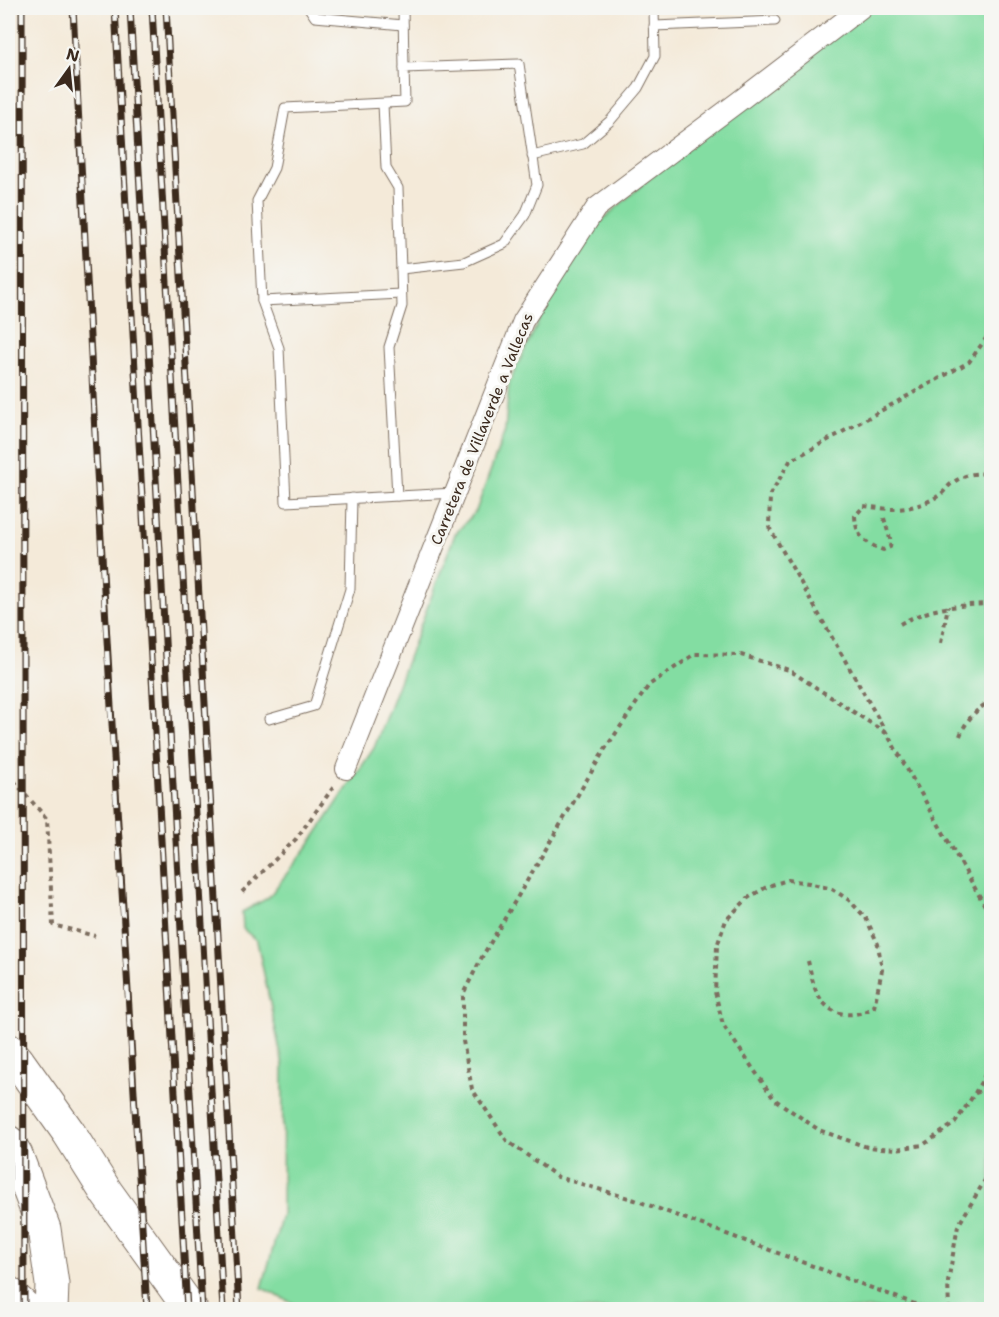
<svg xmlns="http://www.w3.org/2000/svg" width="999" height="1317" viewBox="0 0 999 1317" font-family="'Shantell Sans',sans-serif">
  <rect width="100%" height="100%" fill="#f6f6f2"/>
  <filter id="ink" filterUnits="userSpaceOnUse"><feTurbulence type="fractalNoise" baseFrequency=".0167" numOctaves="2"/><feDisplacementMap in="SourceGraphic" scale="12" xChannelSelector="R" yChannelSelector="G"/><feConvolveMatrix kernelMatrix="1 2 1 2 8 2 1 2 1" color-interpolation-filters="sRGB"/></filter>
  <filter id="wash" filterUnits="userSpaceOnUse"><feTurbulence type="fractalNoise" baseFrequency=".008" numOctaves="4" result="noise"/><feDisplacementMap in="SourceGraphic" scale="24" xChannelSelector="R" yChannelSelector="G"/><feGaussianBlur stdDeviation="1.35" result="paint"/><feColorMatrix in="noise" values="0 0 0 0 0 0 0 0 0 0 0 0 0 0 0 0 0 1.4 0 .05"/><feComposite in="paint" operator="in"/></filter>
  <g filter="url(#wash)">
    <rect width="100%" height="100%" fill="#f4ead9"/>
    <polygon fill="#83dda2" stroke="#5f8460" stroke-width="1.5" points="871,8 991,8 991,1309 306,1310 262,1288 282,1215 283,1065 257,941 243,929 242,912 268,898 309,845 374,748 455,534 476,511 505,430 509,383 555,287 599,223 653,175"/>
  </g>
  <g filter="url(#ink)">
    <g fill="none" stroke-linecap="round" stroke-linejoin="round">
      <defs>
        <g id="service">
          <polyline points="309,8 315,17 403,25"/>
          <polyline points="403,8 404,68"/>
          <polyline points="654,26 775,21"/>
          <polyline points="383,104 386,168 398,188 401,269 402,306 389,347 397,496"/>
          <polyline points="532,156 583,144 610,121 638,88 655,56 654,8"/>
          <polyline points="401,269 464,262 504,244 525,215 537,185 519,64 404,68 405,102 285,108 274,168 257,201 262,301 279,348 286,502 455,493"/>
          <polyline points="262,301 401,294"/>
          <polyline points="269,719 314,706 350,589 352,498"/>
        </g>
        <polyline id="minor" points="346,769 523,321 596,208 738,102 861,8"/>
        <g id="motorway">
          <polyline points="8,1050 17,1060 69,1133 106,1192 191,1310"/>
          <polyline points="8,1142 16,1155 44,1229 52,1284 51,1310"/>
          <polyline points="8,1293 27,1310"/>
        </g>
      </defs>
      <use href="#service" stroke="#7c6d5f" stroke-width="11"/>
      <use href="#minor" stroke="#7c6d5f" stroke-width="22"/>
      <use href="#motorway" stroke="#7c6d5f" stroke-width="35"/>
      <g stroke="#7c6d5f" stroke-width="4" stroke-dasharray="4.5 4.5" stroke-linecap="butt">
        <polyline points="992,330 969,362 790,461 770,495 769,527 992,918"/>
        <path d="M884,518L891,542L890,547L883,550C865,543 856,537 855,516L864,506C879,508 896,511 911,507C921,505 933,500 941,494C945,491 948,486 951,484C963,475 977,471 992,475"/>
        <path d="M900,624C930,607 959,605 992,604"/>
        <polyline points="941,643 948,606"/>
        <polyline points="988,702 991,670"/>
        <polyline points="886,733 789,670 741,655 695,654 649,685 605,749 482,957 463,994 463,1041 472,1089 507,1141 558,1177 635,1200 931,1310"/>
        <path d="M960,736C965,722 977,707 992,701"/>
        <polyline points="8,774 47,819 53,925 95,936"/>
        <polyline points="242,892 296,839 335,785"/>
        <path d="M808,961C811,973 813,988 820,998C833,1018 855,1018 874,1007L882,970L878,944L866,918L849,900L832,889L809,883L788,880L768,886L748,898L726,920L717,946L715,992L723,1025L774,1099L819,1130L867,1147L896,1149L923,1145L955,1123L975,1093L986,1073L992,1041"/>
        <polyline points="975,1093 992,1088"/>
        <polyline points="949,1310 948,1282 958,1226 992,1168"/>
      </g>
      <use href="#service" stroke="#fff" stroke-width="9"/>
      <use href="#minor" stroke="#fff" stroke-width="20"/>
      <use href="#motorway" stroke="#fff" stroke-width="33"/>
      <defs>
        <g id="rail">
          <polyline points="22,8 24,1310"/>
          <path d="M73,8C82,162 88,317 97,472C112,751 130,1030 147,1310"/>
          <polyline points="115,8 187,1310"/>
          <polyline points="130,8 202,1310"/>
          <polyline points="152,8 223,1310"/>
          <polyline points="166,8 239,1310"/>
          <polyline points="8,1020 8,1310"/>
        </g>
      </defs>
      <use href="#rail" stroke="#3b2a1e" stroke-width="7"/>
      <use href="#rail" stroke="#f6f6f2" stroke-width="4.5" stroke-dasharray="14" stroke-linecap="butt"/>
    </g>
  </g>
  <g text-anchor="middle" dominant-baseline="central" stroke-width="6" stroke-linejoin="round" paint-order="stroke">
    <g font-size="15" fill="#3b2a1e" stroke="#f6f6f2">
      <text transform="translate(482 429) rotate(-68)">Carretera de Villaverde a Vallecas</text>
    </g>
  </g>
  <rect width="999" height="1317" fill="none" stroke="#f6f6f2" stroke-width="30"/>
  <g transform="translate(69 69) rotate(15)" stroke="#f6f6f2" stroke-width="4.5" paint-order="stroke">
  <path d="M0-4.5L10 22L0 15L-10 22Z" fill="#3b2a1e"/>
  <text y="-9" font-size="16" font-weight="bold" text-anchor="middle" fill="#3b2a1e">N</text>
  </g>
</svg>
